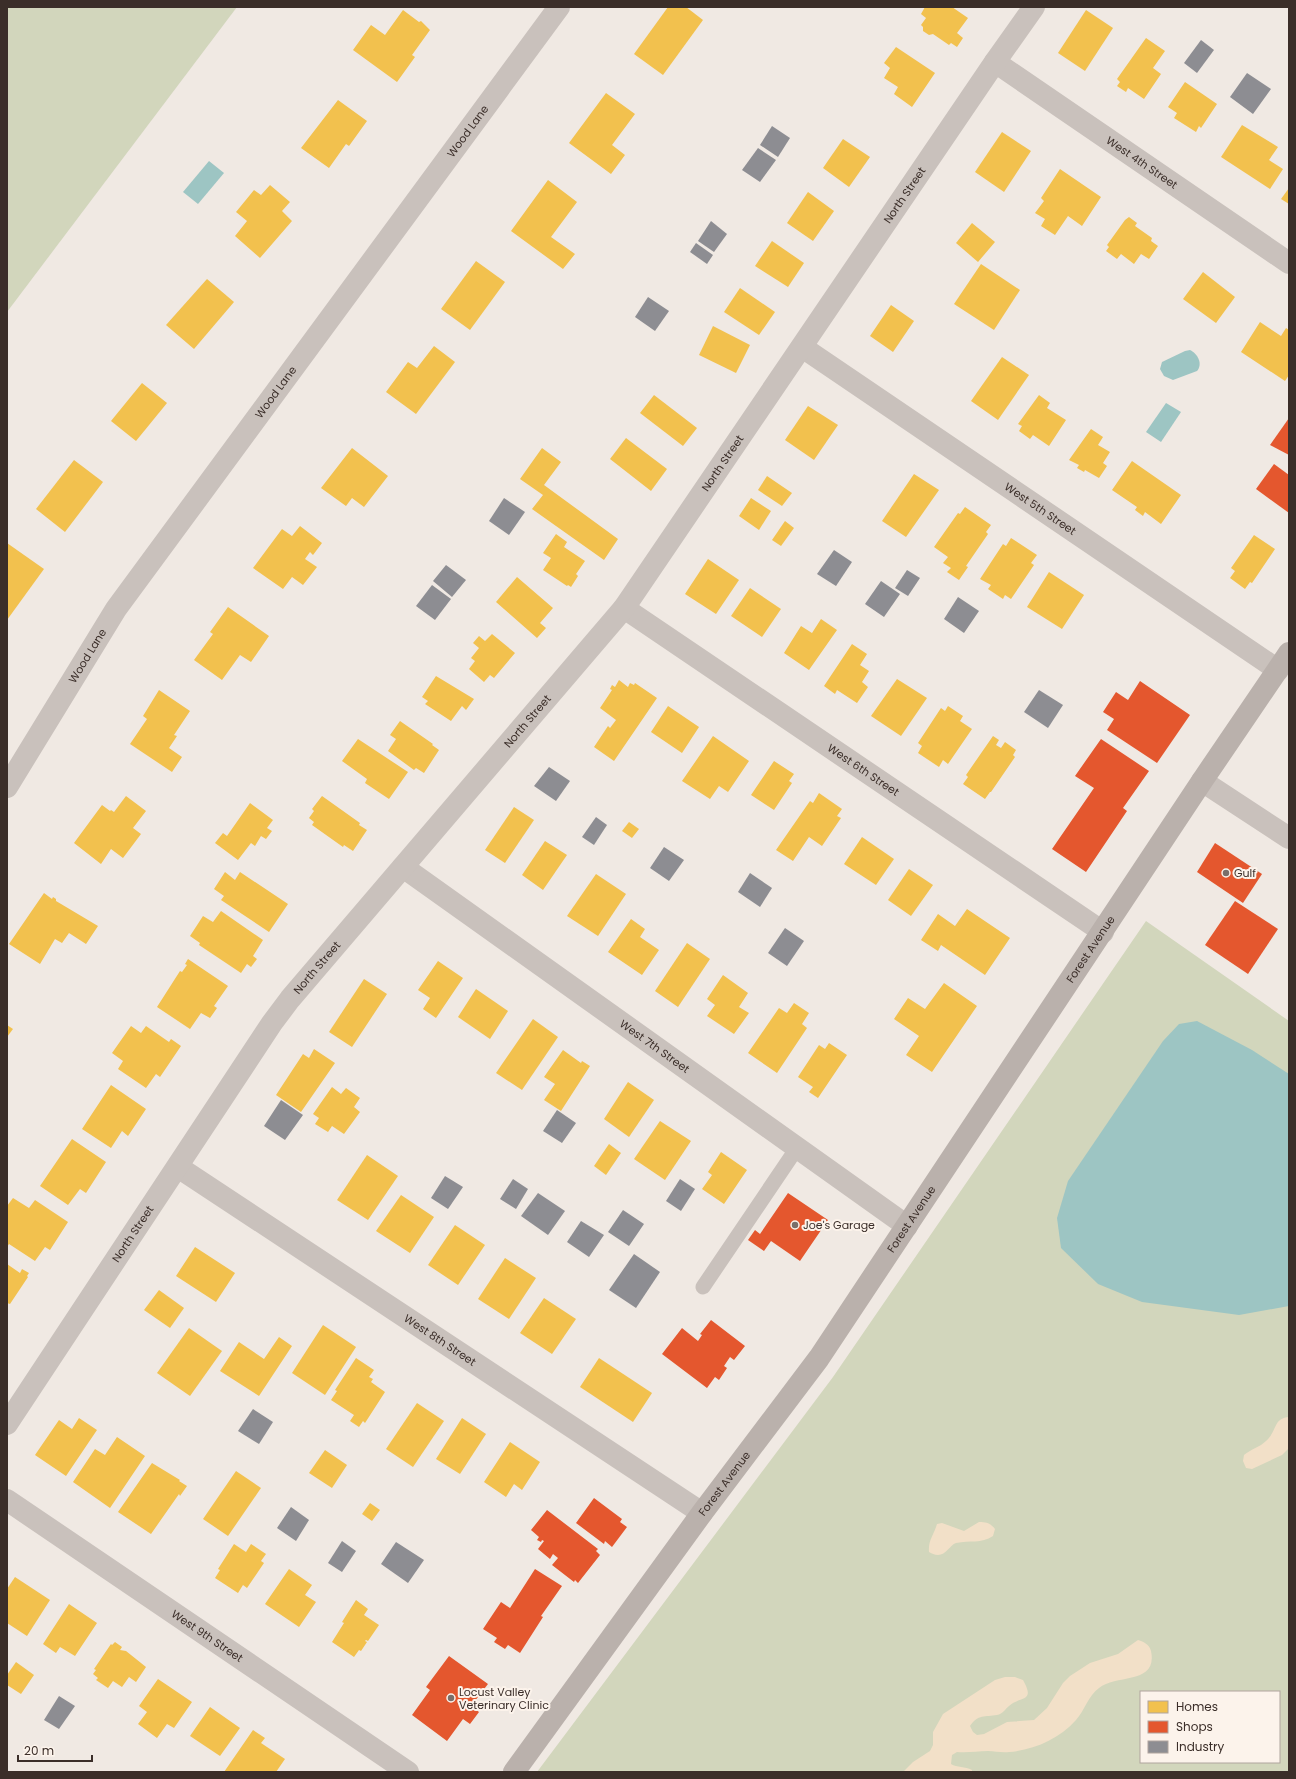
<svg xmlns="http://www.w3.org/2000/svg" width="1296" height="1779" viewBox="0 0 1296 1779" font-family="Poppins,sans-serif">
  <rect width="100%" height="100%" fill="#f0e9e3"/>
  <g fill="#d2d6bc" fill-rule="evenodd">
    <polygon points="7,7 237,7 7,312"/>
    <path d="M1146,921L1289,1021V1772H537L833,1377ZM1141,1692H1279V1762H1141Z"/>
  </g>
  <g fill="#f2e0c8">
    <path d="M1289,1417V1448L1282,1455L1252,1469L1246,1468L1243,1461L1244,1455C1251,1449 1260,1447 1266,1441C1277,1432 1273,1418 1289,1417Z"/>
    <path d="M979,1522C987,1522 990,1523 995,1529L993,1536C981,1544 970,1540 956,1543C950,1545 946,1555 938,1555C935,1555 931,1553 929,1552C928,1540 934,1535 937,1524L942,1523L964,1531Z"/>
    <path d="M1138,1640C1144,1642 1149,1644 1151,1651C1158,1685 1117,1674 1099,1688C1088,1696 1085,1710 1076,1720C1059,1739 1034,1750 1009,1752C1002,1753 995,1751 988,1751C977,1751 968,1753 957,1752L952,1755L951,1764C957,1768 965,1766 972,1770V1772H903L913,1762L930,1751L933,1745V1732L943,1714L995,1680L1005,1677H1015L1023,1680C1036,1703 1020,1696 1009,1706C1005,1709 1003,1714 997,1715C985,1717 978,1714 970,1726L973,1732L977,1735L984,1734L1007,1722L1034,1720L1047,1708L1063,1683L1070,1676L1090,1663L1118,1654Z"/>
  </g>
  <g fill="#9dc5c3">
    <polygon points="209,161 224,173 198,204 183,192"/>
    <path d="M1190,350C1198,354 1203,364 1197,371L1173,380L1164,376L1160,369L1162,362L1185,351Z"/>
    <polygon points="1166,403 1181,412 1161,442 1146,432"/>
    <polygon points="1197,1021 1252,1050 1289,1074 1289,1306 1239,1315 1142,1302 1098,1284 1061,1248 1057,1218 1068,1181 1163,1041 1179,1024"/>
  </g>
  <g fill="#f2c14e">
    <polygon points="668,7 686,7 703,20 663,75 634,54"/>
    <polygon points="925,7 952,7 968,18 957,33 963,38 957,47 951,43 949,45 933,34 929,35 923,31 923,27 921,25 926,18 921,14"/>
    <polygon points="403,10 419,22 421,21 430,30 412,55 415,57 397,82 353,50 371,25 385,35"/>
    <polygon points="1086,10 1113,28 1085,71 1058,53"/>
    <polygon points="1146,38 1165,51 1153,68 1161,74 1144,99 1128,88 1126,92 1117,86 1120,82 1117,79"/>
    <polygon points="896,47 935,73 912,107 894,94 898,87 884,78 890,68 884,63"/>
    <polygon points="1185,82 1217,104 1201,128 1199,126 1196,132 1174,118 1177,113 1168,107"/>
    <polygon points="606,93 635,114 612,145 625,155 611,174 569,143"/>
    <polygon points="338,100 367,121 349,146 346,144 329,168 301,148"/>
    <polygon points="1242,125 1278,147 1269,160 1283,169 1270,189 1221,157"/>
    <polygon points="1002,132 1031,151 1004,192 975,172"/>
    <polygon points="843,139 870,157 849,187 823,168"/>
    <polygon points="1060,169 1101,197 1082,226 1068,216 1055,235 1041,226 1045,219 1035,213 1044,201 1041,198"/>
    <polygon points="548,180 577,202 551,237 575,254 563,269 511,231"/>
    <polygon points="270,185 290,202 282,211 292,221 260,258 235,236 247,221 236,212 254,190 261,195"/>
    <polygon points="1289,188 1289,204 1281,199"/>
    <polygon points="808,192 834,211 813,241 787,223"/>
    <polygon points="1129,217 1137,223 1135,226 1152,238 1151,241 1158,246 1149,259 1141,254 1134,264 1121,254 1117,259 1106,251 1109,247 1107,245 1125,220"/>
    <polygon points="972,223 995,242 978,262 956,243"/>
    <polygon points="772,241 804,263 788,287 755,266"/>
    <polygon points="476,261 505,282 470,330 441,309"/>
    <polygon points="981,264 1020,290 994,330 954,304"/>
    <polygon points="1203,272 1235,297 1216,323 1183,299"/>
    <polygon points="207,279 234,302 194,349 166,325"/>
    <polygon points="740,288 775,312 759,335 724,312"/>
    <polygon points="891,305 914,321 893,352 870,336"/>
    <polygon points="1260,322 1281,336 1286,328 1289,330 1289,375 1285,381 1241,352"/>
    <polygon points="713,326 750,345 736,373 699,355"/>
    <polygon points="434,346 455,362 416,414 386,392 408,362 417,368"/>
    <polygon points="1002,357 1029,375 998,420 971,401"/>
    <polygon points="142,383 167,403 136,441 111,421"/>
    <polygon points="654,395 697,428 683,446 640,413"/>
    <polygon points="1039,395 1050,403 1047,408 1066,420 1049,446 1033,435 1030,439 1019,431 1022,426 1018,424"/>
    <polygon points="808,406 838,425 814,460 785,440"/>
    <polygon points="1091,429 1103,437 1098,445 1110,452 1103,463 1107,466 1099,478 1085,470 1084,472 1077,468 1079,465 1069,460"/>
    <polygon points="626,438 667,469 651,491 610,459"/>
    <polygon points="352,448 388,476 364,507 352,498 346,506 321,488"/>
    <polygon points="542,448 561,462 544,485 618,539 604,560 532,509 543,495 520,479"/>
    <polygon points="74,460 103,482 65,532 36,509"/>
    <polygon points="1132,461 1181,495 1161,524 1145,512 1143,516 1135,510 1137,507 1112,490"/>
    <polygon points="914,474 939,490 906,537 882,521"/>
    <polygon points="767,476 792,493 782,506 758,490"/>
    <polygon points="751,498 771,511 759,530 739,516"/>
    <polygon points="965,507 991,525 986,532 988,534 966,566 968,567 959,580 947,572 951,568 943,563 948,557 934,547 958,513 960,514"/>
    <polygon points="785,521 794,528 781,546 772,540"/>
    <polygon points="300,526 322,543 313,555 310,552 305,559 317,567 303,585 292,577 283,589 253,568 282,529 292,536"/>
    <polygon points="556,534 567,542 564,547 585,561 576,574 578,576 571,587 568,585 567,586 543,570 551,558 543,553"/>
    <polygon points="1254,535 1275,549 1252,583 1250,582 1245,589 1230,578 1235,571 1231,568"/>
    <polygon points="1011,538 1037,555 1031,563 1034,565 1011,599 1005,595 1003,599 988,589 991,585 980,579 1003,544 1006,546"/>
    <polygon points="7,543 44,569 7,620"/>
    <polygon points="708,559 739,580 716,614 685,594"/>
    <polygon points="1049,572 1084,595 1062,629 1027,607"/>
    <polygon points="517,577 553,608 540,623 546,628 537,638 496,602"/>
    <polygon points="750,588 781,609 762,637 731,616"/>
    <polygon points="228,607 269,636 251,662 240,655 222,680 194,660 213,634 210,632"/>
    <polygon points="821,619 837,630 809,670 784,653 801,626 812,633"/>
    <polygon points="492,634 515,653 494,678 490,675 484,682 469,669 475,661 471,658 479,648 473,643 479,636 485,641"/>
    <polygon points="852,644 867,654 860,665 869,671 862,682 868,687 857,703 837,690 835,694 824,686"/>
    <polygon points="436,676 474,699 466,710 462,706 451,721 425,704 428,701 422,697"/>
    <polygon points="897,679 927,698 901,736 871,716"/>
    <polygon points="619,680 628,687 630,683 634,685 635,683 657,698 614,761 594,747 608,726 610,728 616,720 600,708 612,690 610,689 612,685 615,687"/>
    <polygon points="159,690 190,711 174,735 177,736 169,748 182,757 172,772 130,744 147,719 143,716"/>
    <polygon points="668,706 699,727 682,753 651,732"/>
    <polygon points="948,706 963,716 960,721 972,729 948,764 943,760 939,767 918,753 922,746 918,743 941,708 945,711"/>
    <polygon points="400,721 433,744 432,745 439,750 424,773 416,768 414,770 388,751 396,739 390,735"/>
    <polygon points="713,736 749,761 728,792 719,786 710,799 682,781"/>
    <polygon points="993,736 999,740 996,745 1001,748 1005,742 1016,750 1013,755 1015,757 991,792 990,792 985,799 963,784 968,777 966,775"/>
    <polygon points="358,739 408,772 389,799 365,783 367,779 342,761"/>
    <polygon points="774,761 794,774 789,781 792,783 774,810 751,795"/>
    <polygon points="819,793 842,809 837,816 841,818 822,846 809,837 793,861 776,850 810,801 813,803"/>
    <polygon points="126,796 146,811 133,828 141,834 123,858 111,849 101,864 74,843 102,805 110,811 111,810 114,812"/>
    <polygon points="322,796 360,823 359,825 367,830 353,851 344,845 343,847 312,825 314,822 309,818 314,811 312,809"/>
    <polygon points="250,803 273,820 267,828 272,831 266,839 261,836 255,846 251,843 238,860 215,843 223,833 227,836"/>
    <polygon points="514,807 534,820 505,863 485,850"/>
    <polygon points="629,822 639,829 632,838 622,831"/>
    <polygon points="862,837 894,859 876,885 844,864"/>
    <polygon points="545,841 567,855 543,890 522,875"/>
    <polygon points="909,869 933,885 911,916 888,900"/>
    <polygon points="225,872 235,880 240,872 288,904 269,932 221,900 224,896 214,889"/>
    <polygon points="596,874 626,894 598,936 567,916"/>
    <polygon points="44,893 52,899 53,897 56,899 56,901 98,926 86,944 69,933 62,943 55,939 40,964 9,944"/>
    <polygon points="967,909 1010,938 985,975 941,945 938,951 921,940 938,914 955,926"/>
    <polygon points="221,911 263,940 253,956 257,959 251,967 247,964 241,973 199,945 200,943 190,936 203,916 213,922"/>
    <polygon points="631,919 645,929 640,937 659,950 642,975 608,952"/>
    <polygon points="687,943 710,959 678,1007 655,991"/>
    <polygon points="188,959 228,986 214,1006 217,1008 210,1018 201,1013 190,1029 157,1007 180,971 182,972 187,965 185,964"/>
    <polygon points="438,961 463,978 436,1018 423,1009 430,998 418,990"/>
    <polygon points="723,975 748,993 739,1007 749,1013 734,1034 707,1016 715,1005 707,999"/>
    <polygon points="364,979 387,994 352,1047 329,1032"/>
    <polygon points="944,983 977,1006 932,1072 906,1055 919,1036 894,1019 908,998 925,1009"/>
    <polygon points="476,989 508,1011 490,1039 458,1017"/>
    <polygon points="794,1003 809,1013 802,1024 807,1028 777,1073 748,1053 779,1008 787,1013"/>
    <polygon points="533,1019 558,1037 522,1090 496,1073"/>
    <polygon points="7,1025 13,1029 7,1037"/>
    <polygon points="131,1026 141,1033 146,1026 169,1042 171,1039 181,1046 160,1077 156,1074 146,1088 118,1069 123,1061 112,1053"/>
    <polygon points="829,1043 847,1055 818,1098 809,1092 813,1087 798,1077 819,1045 825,1049"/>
    <polygon points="314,1049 335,1063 301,1112 276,1095 303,1054 309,1058"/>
    <polygon points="563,1050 581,1063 582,1061 590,1066 561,1111 544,1100 555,1084 544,1077"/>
    <polygon points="628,1082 654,1100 629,1137 604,1119"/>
    <polygon points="111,1085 146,1109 128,1136 122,1131 111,1148 82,1129"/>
    <polygon points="332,1087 341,1094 346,1088 360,1098 354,1107 360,1112 344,1134 332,1126 328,1132 315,1124 319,1118 313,1114"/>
    <polygon points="660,1121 691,1141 665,1180 634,1159"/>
    <polygon points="72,1139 106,1162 86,1193 80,1189 68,1205 40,1186"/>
    <polygon points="609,1144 621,1153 606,1175 594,1166"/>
    <polygon points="721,1152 747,1170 724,1204 702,1189 712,1175 708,1172"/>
    <polygon points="367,1155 398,1176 368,1220 337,1200"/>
    <polygon points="401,1195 434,1217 410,1253 376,1231"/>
    <polygon points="13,1198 29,1208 35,1200 68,1222 50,1250 45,1247 35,1261 9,1244 7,1247 7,1206"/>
    <polygon points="455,1225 485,1245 458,1285 428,1265"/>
    <polygon points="195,1247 235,1273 216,1302 176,1276"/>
    <polygon points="505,1258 536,1278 509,1319 478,1299"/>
    <polygon points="7,1264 20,1273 22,1269 29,1273 27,1276 28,1277 10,1304 7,1303"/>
    <polygon points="159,1290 184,1308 170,1328 144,1310"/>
    <polygon points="544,1298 576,1319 552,1354 520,1333"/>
    <polygon points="323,1325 356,1347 325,1395 292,1373"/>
    <polygon points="189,1328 222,1351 190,1396 157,1373"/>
    <polygon points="279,1337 292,1346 259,1396 220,1371 239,1342 264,1359"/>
    <polygon points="356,1358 374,1370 369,1377 373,1379 371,1382 385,1392 365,1423 363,1421 359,1427 350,1421 354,1415 331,1400 337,1391 335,1390"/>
    <polygon points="599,1358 652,1393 633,1422 580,1387"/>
    <polygon points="417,1403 444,1421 413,1467 386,1449"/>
    <polygon points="79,1418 97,1430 66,1476 35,1455 59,1420 72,1429"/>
    <polygon points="462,1418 486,1434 460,1474 436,1459"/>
    <polygon points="117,1437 145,1456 110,1508 73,1482 95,1449 105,1455"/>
    <polygon points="510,1442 540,1462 522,1490 514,1484 506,1497 484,1482"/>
    <polygon points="325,1450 347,1465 332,1488 309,1473"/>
    <polygon points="152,1463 180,1480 179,1481 187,1486 180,1496 179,1494 151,1534 118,1512"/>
    <polygon points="236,1471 261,1488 228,1536 203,1519"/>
    <polygon points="370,1503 380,1510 372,1521 362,1514"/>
    <polygon points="234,1544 246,1552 251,1544 266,1554 261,1561 264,1563 247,1588 243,1585 238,1593 215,1578 220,1570 218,1569"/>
    <polygon points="289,1569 312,1585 305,1595 316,1602 299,1627 265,1604"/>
    <polygon points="15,1577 50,1600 27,1636 7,1623 7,1589"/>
    <polygon points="356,1600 368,1609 364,1615 379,1625 368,1641 366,1640 365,1641 367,1642 361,1651 359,1650 354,1657 332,1642 344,1623 342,1622"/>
    <polygon points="69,1604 97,1623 75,1656 60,1647 56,1653 43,1644"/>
    <polygon points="115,1642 122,1647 120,1650 126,1651 146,1667 136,1682 129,1677 122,1687 113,1681 108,1688 96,1680 98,1678 93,1674 96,1670 94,1669 111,1644 112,1645"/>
    <polygon points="16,1662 34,1675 21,1694 7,1685 7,1675"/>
    <polygon points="158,1679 192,1702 174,1728 167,1724 157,1738 138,1724 147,1712 139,1706"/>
    <polygon points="210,1707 240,1728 220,1756 190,1736"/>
    <polygon points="253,1730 265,1738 261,1743 285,1759 276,1772 224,1772"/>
  </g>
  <g fill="#e4572e">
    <polygon points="1289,418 1289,455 1270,445"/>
    <polygon points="1274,464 1289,475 1289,513 1256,489"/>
    <polygon points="1140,681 1190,715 1157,763 1107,730 1114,719 1103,712 1116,692 1128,700"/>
    <polygon points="1101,739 1149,771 1123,808 1127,811 1086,872 1052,849 1094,788 1075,776"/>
    <polygon points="1215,843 1262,874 1243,903 1197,872"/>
    <polygon points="1235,901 1278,929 1248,974 1205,945"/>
    <polygon points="788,1193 828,1220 800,1261 771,1241 764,1251 748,1240 755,1230 760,1234"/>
    <polygon points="711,1320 745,1346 734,1360 730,1357 724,1366 727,1368 719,1380 715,1377 707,1388 662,1354 682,1328 698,1341 702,1335 700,1334"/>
    <polygon points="594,1498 622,1519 620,1522 627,1527 612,1547 605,1541 604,1544 576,1523"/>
    <polygon points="547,1510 598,1549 596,1551 600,1555 578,1583 575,1580 574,1582 552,1565 558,1558 553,1554 550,1559 538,1549 544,1541 542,1540 541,1542 537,1540 539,1537 531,1530"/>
    <polygon points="535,1569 562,1586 541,1616 543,1617 520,1653 508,1645 505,1649 494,1642 497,1638 483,1629 501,1602 510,1608"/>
    <polygon points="449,1656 488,1684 471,1706 479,1712 470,1724 463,1719 447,1741 412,1715 430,1690 426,1687"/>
  </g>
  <g fill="#8d8d92">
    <polygon points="1201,40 1214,50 1197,73 1184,63"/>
    <polygon points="1247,73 1271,89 1253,114 1230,97"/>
    <polygon points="772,126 790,138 778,157 760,145"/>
    <polygon points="758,148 776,160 760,182 742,170"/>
    <polygon points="711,221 727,234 714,252 698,241"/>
    <polygon points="696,243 713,255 707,264 690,252"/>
    <polygon points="648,297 669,311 655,331 635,317"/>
    <polygon points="504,498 525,512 509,535 489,521"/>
    <polygon points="834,550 852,562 836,586 817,574"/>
    <polygon points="446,565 466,580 452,597 433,581"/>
    <polygon points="907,570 920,578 908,596 895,588"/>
    <polygon points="881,581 900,594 884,617 865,604"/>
    <polygon points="432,585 451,599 435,620 416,606"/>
    <polygon points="958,597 979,611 964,633 944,619"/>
    <polygon points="1039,690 1063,705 1048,728 1024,712"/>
    <polygon points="549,767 570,781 556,801 534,786"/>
    <polygon points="596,817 607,825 594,845 582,837"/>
    <polygon points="664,847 684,860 669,881 650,868"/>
    <polygon points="750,873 772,888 760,907 738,892"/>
    <polygon points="785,928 804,941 787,966 768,953"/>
    <polygon points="281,1100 303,1115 285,1140 264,1126"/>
    <polygon points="557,1110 576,1123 562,1143 543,1131"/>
    <polygon points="445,1176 463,1187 448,1209 431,1198"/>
    <polygon points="513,1179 528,1189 516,1209 500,1199"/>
    <polygon points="680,1179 695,1189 681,1211 666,1201"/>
    <polygon points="538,1193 565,1211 548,1235 521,1216"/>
    <polygon points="623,1210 644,1224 629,1246 608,1232"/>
    <polygon points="581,1221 604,1235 589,1257 567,1242"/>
    <polygon points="634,1254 660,1272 636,1308 609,1290"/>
    <polygon points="253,1409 273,1422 259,1444 238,1431"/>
    <polygon points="291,1507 309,1520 296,1541 277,1528"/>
    <polygon points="342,1541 356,1551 342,1572 328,1563"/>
    <polygon points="396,1542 424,1560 408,1583 381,1564"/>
    <polygon points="59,1696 75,1706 59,1729 44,1720"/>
  </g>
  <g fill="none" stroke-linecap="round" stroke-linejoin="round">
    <polyline stroke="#c9c1bc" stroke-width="15" points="703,1287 797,1148"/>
    <g stroke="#c9c1bc" stroke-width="22">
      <path id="s1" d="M995,62L1289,263"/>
      <path id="s2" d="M802,347L1278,670"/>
      <path id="s3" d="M624,608L1103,932"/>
      <polyline points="1202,781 1289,838"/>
      <path id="s4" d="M7,787L116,609L559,7"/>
      <path id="s5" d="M403,867L907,1226"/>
      <path id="s6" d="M178,1167L702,1513"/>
      <path id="s7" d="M7,1424L272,1023L290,999L624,608L995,62L1034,7"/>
      <path id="s8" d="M7,1500L408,1772"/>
    </g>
    <path stroke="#bab1ac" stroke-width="22" id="s9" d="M514,1772L702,1513L819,1358L1202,781L1289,653"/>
  </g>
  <g fill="#7a6f6a" stroke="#fcf3eb" stroke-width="1.5">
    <circle cx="1226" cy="873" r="4"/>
    <circle cx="795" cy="1225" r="4"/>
    <circle cx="451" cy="1698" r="4"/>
  </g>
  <g text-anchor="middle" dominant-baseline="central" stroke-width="4" stroke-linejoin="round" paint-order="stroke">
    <g font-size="11" fill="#3b2e29" stroke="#fcf3eb">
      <text stroke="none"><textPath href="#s4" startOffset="802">Wood Lane</textPath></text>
      <text stroke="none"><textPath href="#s1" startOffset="178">West 4th Street</textPath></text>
      <text stroke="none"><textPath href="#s7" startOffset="1524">North Street</textPath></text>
      <text stroke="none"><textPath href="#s4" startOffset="478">Wood Lane</textPath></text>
      <text stroke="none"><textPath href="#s7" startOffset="1200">North Street</textPath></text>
      <text stroke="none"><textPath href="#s2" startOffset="288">West 5th Street</textPath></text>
      <text stroke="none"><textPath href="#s4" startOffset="154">Wood Lane</textPath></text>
      <text stroke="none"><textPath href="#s7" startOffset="876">North Street</textPath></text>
      <text stroke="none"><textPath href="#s3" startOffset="289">West 6th Street</textPath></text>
      <text stroke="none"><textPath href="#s9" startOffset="1005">Forest Avenue</textPath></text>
      <text stroke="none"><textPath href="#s7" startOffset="552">North Street</textPath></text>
      <text stroke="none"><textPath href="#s5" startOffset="309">West 7th Street</textPath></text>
      <text stroke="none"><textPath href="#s9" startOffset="681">Forest Avenue</textPath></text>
      <text stroke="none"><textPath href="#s7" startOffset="228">North Street</textPath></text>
      <text stroke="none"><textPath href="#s6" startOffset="314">West 8th Street</textPath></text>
      <text stroke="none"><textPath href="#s9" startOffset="357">Forest Avenue</textPath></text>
      <text stroke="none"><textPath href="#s8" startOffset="242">West 9th Street</textPath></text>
    </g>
    <g font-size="11" fill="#3b2e29" stroke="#fcf3eb" text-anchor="start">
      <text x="1234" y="873">Gulf</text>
      <text x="803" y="1225">Joe's Garage</text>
      <text x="459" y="1692">Locust Valley<tspan x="459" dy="13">Veterinary Clinic</tspan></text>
    </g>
  </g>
  <rect width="1296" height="1779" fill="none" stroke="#3b2e29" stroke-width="16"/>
  <rect x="1140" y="1691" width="140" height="72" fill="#fcf3eb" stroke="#afa49d"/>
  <rect x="1148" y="1701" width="20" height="12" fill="#f2c14e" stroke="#afa49d"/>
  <text x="1176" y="1711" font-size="12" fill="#3b2e29">Homes</text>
  <rect x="1148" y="1721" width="20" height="12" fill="#e4572e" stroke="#afa49d"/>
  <text x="1176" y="1731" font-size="12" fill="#3b2e29">Shops</text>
  <rect x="1148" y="1741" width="20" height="12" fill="#8d8d92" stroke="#afa49d"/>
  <text x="1176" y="1751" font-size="12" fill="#3b2e29">Industry</text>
  <path d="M18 1755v6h74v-6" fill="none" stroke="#3b2e29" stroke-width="2"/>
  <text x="24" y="1755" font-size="12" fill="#3b2e29" stroke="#fcf3eb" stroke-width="3" paint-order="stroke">20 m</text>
</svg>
